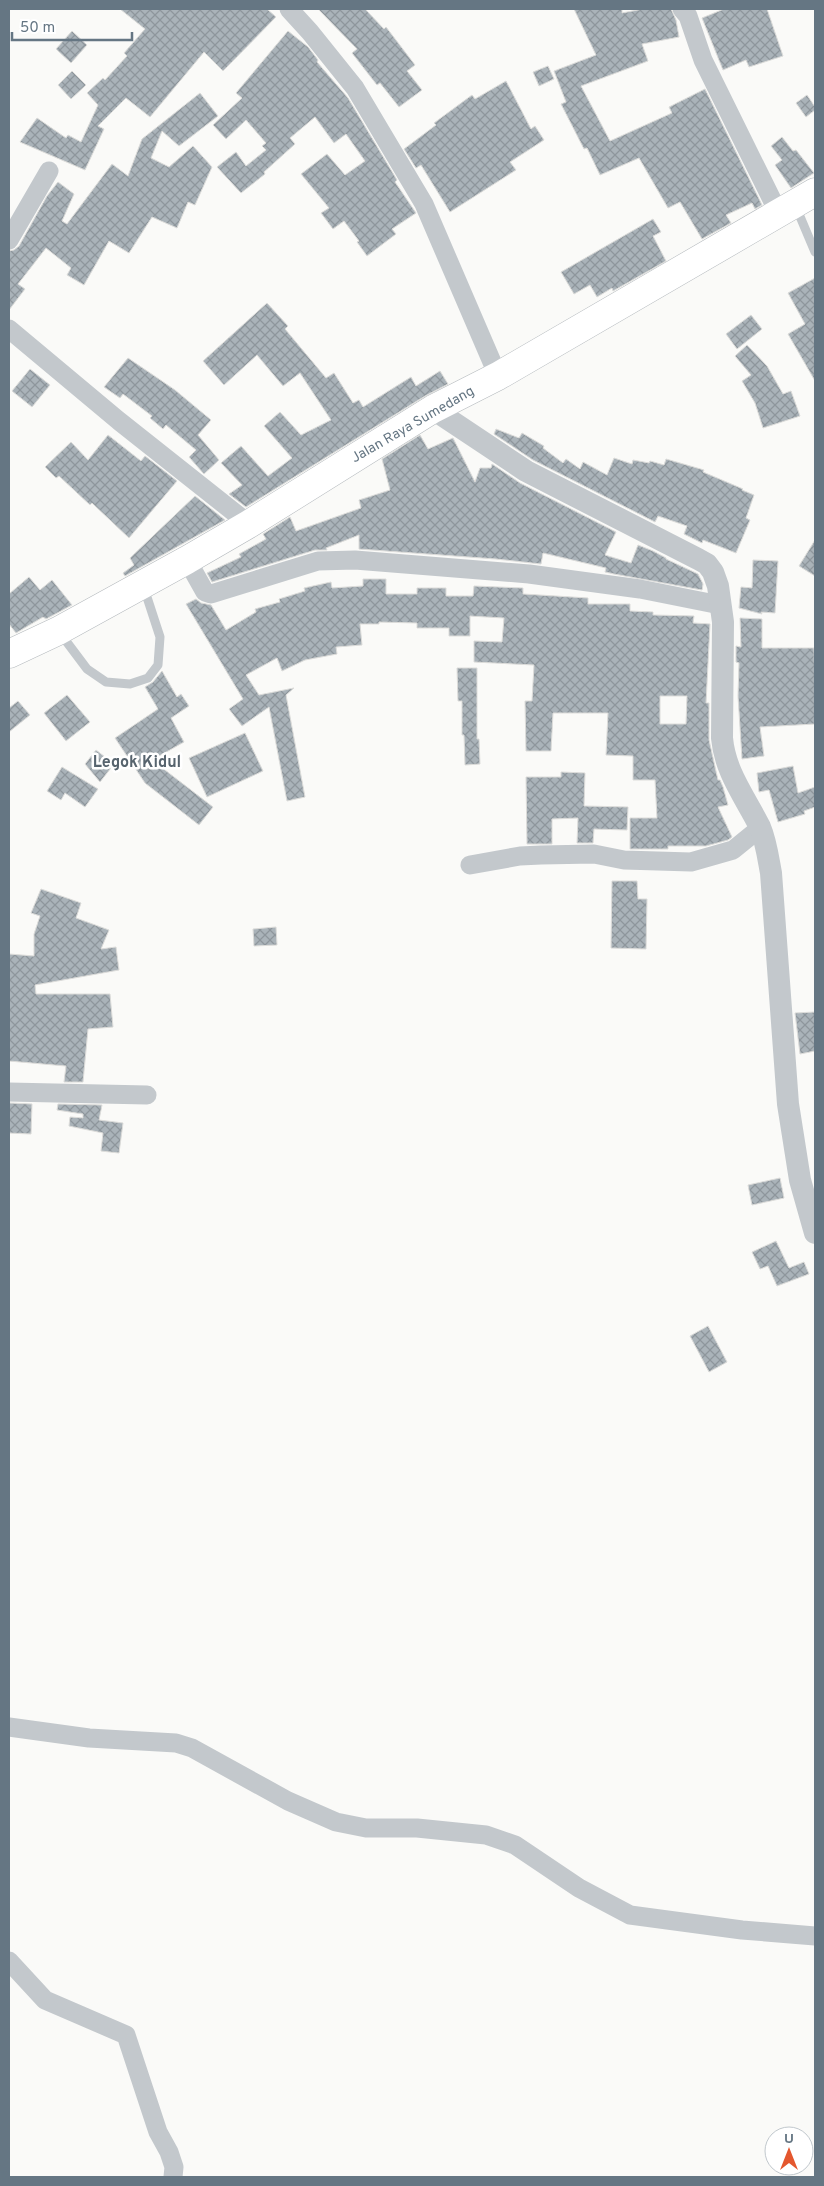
<svg xmlns="http://www.w3.org/2000/svg" width="824" height="2186" viewBox="0 0 824 2186" font-family="Overpass,sans-serif">
  <defs>
    <pattern id="building-cross-hatch" width="8" height="8" patternUnits="userSpaceOnUse" patternTransform="scale(1.25)"><rect width="8" height="8" fill="#aab3b9"/><path d="M0 0l8 8M0 8l8-8" fill="none" stroke="#8e969c"/></pattern>
  </defs>
  <rect width="100%" height="100%" fill="#fafaf8"/>
  <g fill="url(#building-cross-hatch)" stroke="#dcdcda" fill-rule="evenodd">
    <polygon points="120,9 267,9 276,17 223,71 204,52 150,117 126,98 98,126 104,129 85,170 20,142 37,118 66,138 68,135 81,142 98,105 87,93 103,78 105,80 127,56 124,53 145,29"/>
    <polygon points="318,9 365,9 384,29 386,27 415,65 407,71 422,90 399,107 380,83 377,85 352,53 357,49"/>
    <polygon points="574,9 622,9 622,13 643,9 671,9 676,20 679,37 642,44 648,61 581,86 610,141 672,113 669,107 705,89 762,205 755,209 752,203 726,215 731,223 702,239 680,202 668,208 639,158 600,175 587,148 584,149 561,104 566,102 554,71 596,55"/>
    <polygon points="724,9 767,9 783,56 749,67 746,60 723,70 702,18"/>
    <polygon points="72,31 87,45 71,63 56,49"/>
    <polygon points="288,31 308,47 318,60 317,62 348,98 397,180 395,182 416,213 392,229 396,234 367,256 357,242 359,241 344,221 333,229 321,213 329,208 301,174 327,154 345,175 365,161 346,134 334,143 315,117 290,138 295,144 264,172 265,174 241,193 217,167 236,152 246,166 266,150 262,146 266,143 246,120 226,139 213,125 242,98 236,93"/>
    <polygon points="548,66 554,79 539,86 533,72"/>
    <polygon points="72,71 86,85 71,99 58,85"/>
    <polygon points="506,81 531,129 535,126 544,140 510,162 516,170 450,212 421,165 416,168 404,149 436,125 434,123 472,95 475,99"/>
    <polygon points="200,93 218,116 179,146 162,131 151,158 169,167 193,146 212,167 195,205 188,202 177,228 152,217 129,253 109,241 84,285 67,275 71,268 46,248 18,284 25,289 9,310 9,251 14,250 19,246 47,196 58,182 74,194 62,221 67,224 112,164 128,176 142,139"/>
    <polygon points="807,95 815,107 815,110 806,117 796,103"/>
    <polygon points="782,137 793,151 796,150 814,173 791,188 775,165 782,160 771,146"/>
    <polygon points="653,219 661,232 653,236 666,261 613,291 612,288 597,297 590,285 574,294 561,272"/>
    <polygon points="815,278 815,381 788,334 805,324 788,293"/>
    <polygon points="267,303 288,326 285,329 326,378 334,373 353,403 359,400 363,407 411,377 416,386 440,371 448,384 425,396 246,507 229,494 242,485 221,463 241,446 268,476 292,458 264,426 280,412 301,435 331,420 300,373 283,386 257,355 224,385 203,361"/>
    <polygon points="751,315 762,329 737,349 726,334"/>
    <polygon points="747,345 767,366 783,394 791,391 800,416 763,428 755,403 742,381 751,375 735,356"/>
    <polygon points="128,358 175,390 211,420 198,435 219,460 204,474 189,457 196,450 166,425 163,429 150,418 152,416 123,394 120,398 104,387"/>
    <polygon points="30,369 50,385 32,407 12,391"/>
    <polygon points="496,429 519,438 522,433 544,446 543,448 563,463 566,459 580,469 583,462 607,475 614,458 632,464 633,460 649,463 650,461 664,465 666,459 704,470 703,472 743,489 742,490 754,495 746,518 750,520 736,553 703,540 702,543 684,534 687,526 658,516 655,522 533,460 494,434"/>
    <polygon points="108,435 141,461 145,456 177,481 129,538 92,503 90,505 59,476 56,478 45,467 71,442 88,460"/>
    <polygon points="420,435 428,449 453,438 475,482 480,468 491,468 492,464 520,483 616,532 605,555 631,563 638,545 653,551 666,558 666,559 698,574 703,584 702,590 614,574 605,572 606,568 543,553 541,564 496,559 359,549 359,535 326,548 327,550 315,550 212,582 207,573 241,557 239,554 266,539 263,534 290,517 296,531 361,508 359,500 390,490 382,459"/>
    <polygon points="195,496 225,520 125,576 123,573 134,565 130,558"/>
    <polygon points="815,540 815,576 799,566"/>
    <polygon points="753,560 778,561 775,613 761,612 762,614 739,608 741,587 752,588"/>
    <polygon points="29,577 40,590 52,580 72,605 46,619 43,617 16,633 9,624 9,594"/>
    <path d="M363,579H386V594H417V588H446V596H473L474,586L523,588V594L588,598V604H630V611L653,612V615L694,616L693,623L710,624L706,703H709V740L718,780H720L723,787L728,805L718,807L732,837L728,840L706,846H668V849H630V818H657L655,780H633V756L606,755L608,713H553L551,751H526L525,701H532L534,665L474,662V641L502,642L504,618L470,616V636H449V628H417V623L379,622V624H360L362,645L336,647L337,654L305,660L282,671L277,658L246,675L259,695L294,688L286,695L305,797L287,801L269,707L242,726L229,709L243,699L186,604L196,599L201,603L211,605L226,630L256,612L255,609L280,602L279,599L305,591L304,588L331,582L332,588L363,586ZM660,696H687L686,724H660Z"/>
    <polygon points="740,618 762,619 762,648 814,648 815,683 815,724 760,727 764,756 742,759 738,696 739,663 736,662 736,646 741,647"/>
    <polygon points="457,668 477,668 477,739 479,739 480,764 465,765 464,735 462,735 462,701 458,701"/>
    <polygon points="162,671 177,697 181,694 189,706 171,718 184,742 152,760 213,807 199,825 145,783 115,738 158,709 145,687 153,682"/>
    <polygon points="67,695 90,722 66,741 44,713"/>
    <polygon points="18,701 30,715 9,732 9,708"/>
    <polygon points="245,733 263,771 207,797 189,758"/>
    <polygon points="96,750 114,764 100,782 85,764"/>
    <polygon points="793,766 798,793 815,787 815,807 804,811 805,814 778,822 769,790 759,792 757,773"/>
    <polygon points="62,767 98,789 85,807 65,793 61,800 47,791"/>
    <polygon points="561,772 585,773 584,806 628,807 627,830 594,829 593,843 577,843 578,818 552,819 552,844 527,844 526,777 561,777"/>
    <polygon points="612,881 637,881 638,899 647,899 646,949 611,948"/>
    <polygon points="41,889 81,903 76,918 109,930 101,949 116,947 119,970 35,985 36,994 110,994 113,1027 88,1029 83,1082 64,1082 66,1066 9,1061 9,954 34,956 34,934 40,916 31,913"/>
    <polygon points="276,927 277,945 254,946 253,929"/>
    <polygon points="815,1012 815,1051 800,1054 795,1013"/>
    <polygon points="9,1103 32,1104 31,1134 9,1133"/>
    <polygon points="58,1104 102,1105 99,1120 123,1123 119,1153 101,1151 103,1133 69,1126 70,1117 83,1118 83,1114 57,1110"/>
    <polygon points="780,1178 784,1198 752,1205 748,1185"/>
    <polygon points="776,1241 789,1268 804,1262 809,1274 777,1286 768,1266 760,1269 752,1252"/>
    <polygon points="708,1326 727,1362 709,1372 690,1336"/>
  </g>
  <g fill="none" stroke-linecap="round" stroke-linejoin="round">
    <defs>
      <polyline id="trunk" points="9,654 58,631 187,560 249,524 433,409 498,376 815,192"/>
    </defs>
    <use href="#trunk" stroke="#b4b9bd" stroke-width="29"/>
    <g stroke="#c3c8cc" stroke-width="9">
      <polyline points="796,207 815,252"/>
      <polyline points="60,633 87,669 106,682 130,684 148,678 158,665 160,637 144,588"/>
    </g>
    <g stroke="#c3c8cc" stroke-width="19">
      <polyline points="289,9 310,32 355,88 424,204 498,376"/>
      <polyline points="682,9 688,16 703,60 779,214"/>
      <polyline points="9,240 49,171"/>
      <polyline points="9,329 119,421 249,524"/>
      <polyline points="187,560 205,592 211,594 318,561 355,560 529,574 640,589 720,605"/>
      <polyline points="470,865 520,856 541,855 594,854 624,860 691,862 733,850 760,828"/>
      <polyline points="9,1092 147,1095"/>
      <polyline points="9,1727 89,1738 176,1743 192,1748 288,1801 336,1822 366,1828 417,1828 486,1835 515,1845 579,1888 630,1915 742,1930 815,1936"/>
      <polyline points="9,1961 45,2000 126,2035 158,2132 169,2152 174,2167 173,2177"/>
    </g>
    <path stroke="#c3c8cc" stroke-width="22" d="M433,409L526,471L698,559L707,564L713,572L718,586L723,622L722,738C725,772 745,797 760,827C766,841 768,857 771,873L788,1104L800,1180L815,1233"/>
    <use href="#trunk" stroke="#fff" stroke-width="28"/>
  </g>
  <g text-anchor="middle" dominant-baseline="central" stroke-width="5" stroke-linejoin="round" paint-order="stroke">
    <g font-size="14" fill="#657683" stroke="#fff">
      <text transform="translate(413 425) rotate(-30)">Jalan Raya Sumedang</text>
    </g>
    <g font-size="16" font-weight="bold" fill="#57646e" stroke="#fff">
      <text x="137" y="763">Legok Kidul</text>
    </g>
  </g>
  <rect width="824" height="2186" fill="none" stroke="#657683" stroke-width="20"/>
  <g transform="translate(789 2151)"><circle r="24" fill="#ffffff" stroke="#c1c8cd"/>
  <path d="M0-4L9 19L0 12L-9 19Z" fill="#e4572e"/>
  <text y="-8" font-size="14" font-weight="bold" text-anchor="middle" fill="#657683">U</text>
  </g>
  <path d="M12 32v8h120v-8" fill="none" stroke="#657683" stroke-width="2.5"/>
  <text x="20" y="32" font-size="15" fill="#657683" stroke="#ffffff" stroke-width="4" paint-order="stroke">50 m</text>
</svg>
